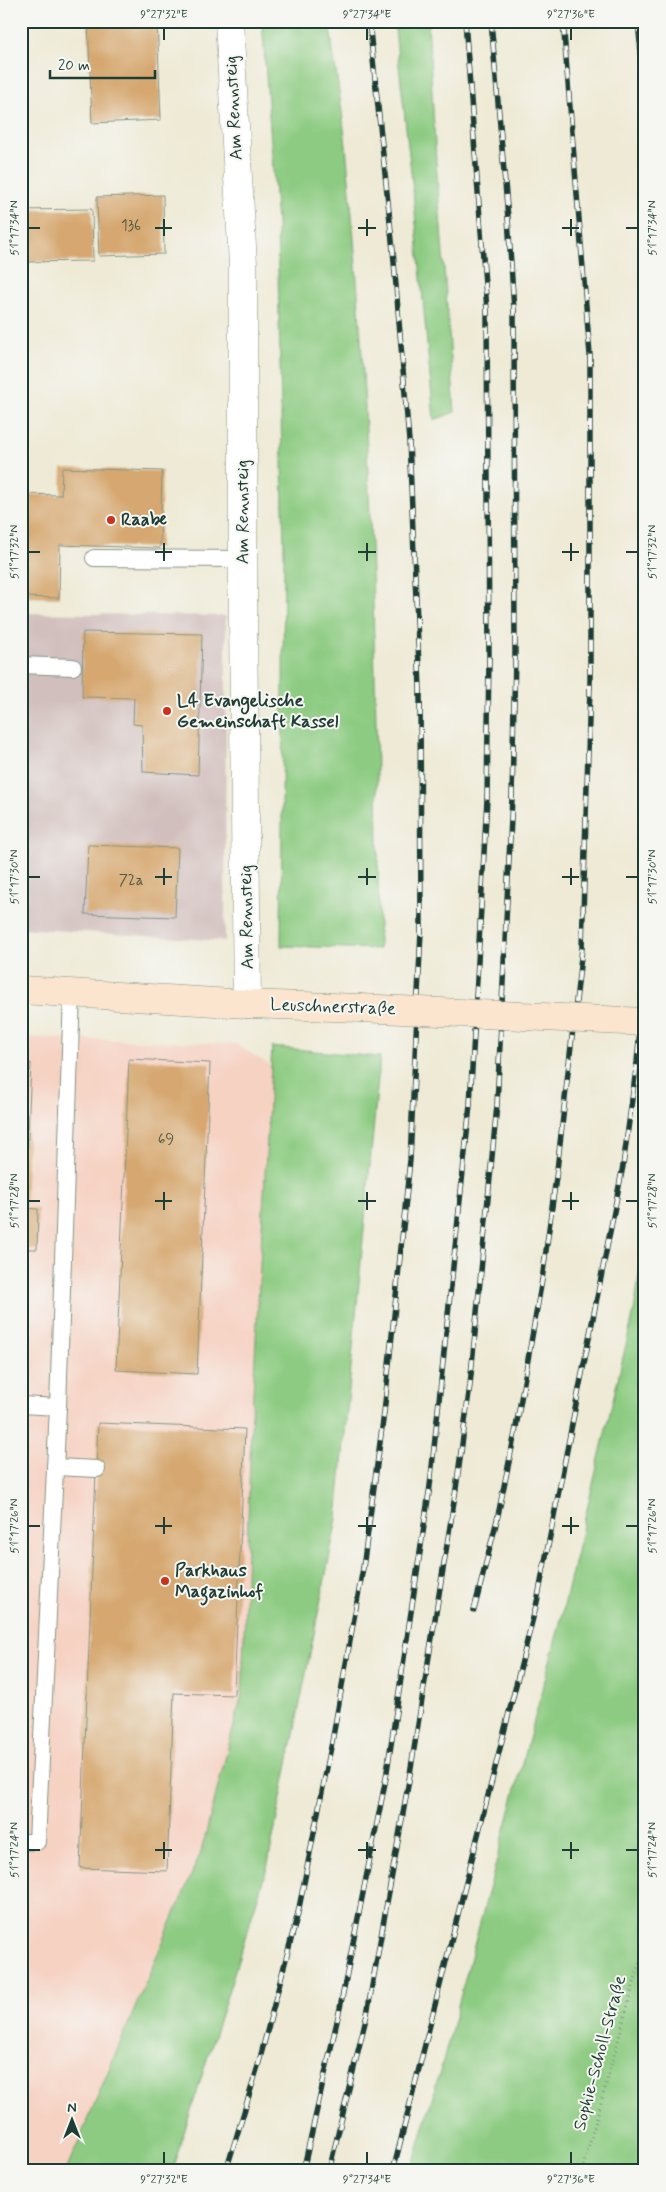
<svg xmlns="http://www.w3.org/2000/svg" width="666" height="2192" viewBox="0 0 666 2192" font-family="Mynerve,sans-serif">
  <rect width="100%" height="100%" fill="#f6f6f2"/>
  <filter id="ink" filterUnits="userSpaceOnUse"><feTurbulence type="fractalNoise" baseFrequency=".02" numOctaves="2"/><feDisplacementMap in="SourceGraphic" scale="10" xChannelSelector="R" yChannelSelector="G"/><feConvolveMatrix kernelMatrix="1 2 1 2 8 2 1 2 1" color-interpolation-filters="sRGB"/></filter>
  <filter id="wash" filterUnits="userSpaceOnUse"><feTurbulence type="fractalNoise" baseFrequency=".0096" numOctaves="4" result="noise"/><feDisplacementMap in="SourceGraphic" scale="20" xChannelSelector="R" yChannelSelector="G"/><feGaussianBlur stdDeviation="1.12" result="paint"/><feColorMatrix in="noise" values="0 0 0 0 0 0 0 0 0 0 0 0 0 0 0 0 0 1.4 0 .05"/><feComposite in="paint" operator="in"/></filter>
  <g filter="url(#wash)">
    <rect width="100%" height="100%" fill="#eeead6"/>
    <polygon fill="#f6d2c3" points="21,1037 236,1044 282,1073 251,1430 242,1694 201,1852 66,2171 21,2171"/>
    <polygon fill="#d1bfbd" points="21,613 226,616 225,941 21,928"/>
    <g fill="#8ccb81" stroke="#56845a">
      <path d="M262,21H329C334,63 342,104 346,146C371,413 377,681 379,949L281,946L284,553L277,223Z"/>
      <polygon points="394,21 428,21 436,162 455,412 434,420 412,181"/>
      <polygon points="272,1047 380,1057 337,1519 267,1868 172,2171 66,2171 201,1852 242,1694 251,1430"/>
      <polygon points="645,1237 645,2171 411,2171 444,2058 559,1627 634,1311"/>
    </g>
    <g id="blocks">
      <g fill="#d6a76f">
        <polygon points="88,21 157,21 161,120 92,123"/>
        <polygon points="163,195 164,254 99,256 97,197"/>
        <polygon points="92,209 93,261 21,262 21,210"/>
        <polygon points="62,468 162,471 160,548 60,545 59,598 21,597 21,494 61,495"/>
        <polygon points="83,632 202,634 198,775 143,772 142,725 133,724 134,698 82,697"/>
        <polygon points="88,845 178,848 175,917 85,914"/>
        <polygon points="129,1059 210,1063 197,1374 116,1370"/>
        <polygon points="21,1062 31,1063 25,1208 38,1209 37,1249 25,1249 23,1298 21,1298"/>
        <polygon points="98,1423 245,1429 234,1695 174,1693 167,1871 80,1868"/>
      </g>
    </g>
  </g>
  <g filter="url(#ink)">
    <use href="#blocks" fill-opacity="0" stroke="#869485" stroke-width="1"/>
    <g fill="none" stroke-linecap="round" stroke-linejoin="round">
      <defs>
        <g id="service">
          <polyline points="94,558 243,559"/>
          <polyline points="21,665 73,667"/>
          <polyline points="21,1405 58,1407"/>
          <polyline points="55,1467 97,1469"/>
          <polyline points="21,1842 37,1842 58,1407 72,993"/>
        </g>
        <polyline id="minor" points="229,21 243,264 243,616 247,1004"/>
        <polyline id="secondary" points="21,990 247,1004 360,1008"/>
      </defs>
      <use href="#service" stroke="#869485" stroke-width="18"/>
      <use href="#minor" stroke="#869485" stroke-width="29"/>
      <use href="#secondary" stroke="#869485" stroke-width="29"/>
      <polyline stroke="#869485" stroke-width="3" stroke-dasharray="1 4" stroke-linecap="butt" points="582,2171 645,1943"/>
      <use href="#service" stroke="#fff" stroke-width="16"/>
      <use href="#minor" stroke="#fff" stroke-width="28"/>
      <use href="#secondary" stroke="#fbe5cf" stroke-width="28"/>
      <defs>
        <g id="rail">
          <polyline points="638,21 645,96"/>
          <polyline points="474,1610 497,1520 515,1433 542,1280 557,1170 582,948 590,687 590,355 563,21"/>
          <polyline points="226,2171 258,2066 298,1913 332,1742 363,1568 384,1413 410,1160 421,931 420,688 409,441 393,250 369,21"/>
          <polyline points="303,2171 340,2008 386,1778 430,1486 470,1105 487,799 489,658 487,310 465,21"/>
          <polyline points="329,2171 367,2014 409,1780 456,1489 470,1385 497,1105 512,798 515,656 514,310 508,218 491,21"/>
          <polyline points="393,2171 537,1602 623,1166 637,1062 645,977"/>
        </g>
      </defs>
      <use href="#rail" stroke="#1f3d34" stroke-width="5.5"/>
      <use href="#rail" stroke="#f6f6f2" stroke-width="4" stroke-dasharray="11" stroke-linecap="butt"/>
      <defs>
        <polyline id="secondary-bridge" points="360,1008 645,1022"/>
      </defs>
      <use href="#secondary-bridge" stroke="#869485" stroke-width="29" stroke-linecap="butt"/>
      <use href="#secondary-bridge" stroke="#fbe5cf" stroke-width="28"/>
    </g>
  </g>
  <path fill="none" stroke="#1f3d34" stroke-width="2" d="M164,28V40M367,28V40M571,28V40M164,219V236M367,219V236M571,219V236M28,228H40M155,228H172M358,228H376M562,228H579M626,228H638M164,543V561M367,543V561M571,543V561M28,552H40M155,552H172M358,552H376M562,552H579M626,552H638M164,868V885M367,868V885M571,868V885M28,877H40M155,877H172M358,877H376M562,877H579M626,877H638M164,1192V1210M367,1192V1210M571,1192V1210M28,1201H40M155,1201H172M358,1201H376M562,1201H579M626,1201H638M164,1517V1534M367,1517V1534M571,1517V1534M28,1526H40M155,1526H172M358,1526H376M562,1526H579M626,1526H638M164,1842V1859M367,1842V1859M571,1842V1859M28,1850H40M155,1850H172M358,1850H376M562,1850H579M626,1850H638M164,2152V2164M367,2152V2164M571,2152V2164"/>
  <g fill="#c8321e" stroke="#f6f6f2" stroke-width="2">
    <circle cx="111" cy="520" r="5"/>
    <circle cx="167" cy="711" r="5"/>
    <circle cx="165" cy="1581" r="5"/>
  </g>
  <g text-anchor="middle" dominant-baseline="central" stroke-width="4" stroke-linejoin="round" paint-order="stroke">
    <g font-size="15" fill="#4d5843">
      <text x="131" y="226">136</text>
      <text x="131" y="881">72a</text>
      <text x="166" y="1140">69</text>
    </g>
    <g font-size="18" fill="#1f3d34" stroke="#f6f6f2">
      <text transform="translate(234 108) rotate(-93)">Am Rennsteig</text>
      <text transform="translate(243 512) rotate(-90)">Am Rennsteig</text>
      <text transform="translate(247 917) rotate(-91)">Am Rennsteig</text>
      <text transform="translate(333 1007) rotate(2)">Leuschnerstraße</text>
      <text transform="translate(600 2053) rotate(-75)">Sophie-Scholl-Straße</text>
    </g>
    <g font-size="18" font-weight="bold" fill="#1f3d34" stroke="#f6f6f2" text-anchor="start">
      <text x="121" y="520">Raabe</text>
      <text x="177" y="701">L4 Evangelische<tspan x="177" dy="21">Gemeinschaft Kassel</tspan></text>
      <text x="175" y="1571">Parkhaus<tspan x="175" dy="21">Magazinhof</tspan></text>
    </g>
  </g>
  <rect width="666" height="2192" fill="none" stroke="#f6f6f2" stroke-width="55"/>
  <g transform="translate(72 2120)" stroke="#f6f6f2" stroke-width="4" paint-order="stroke">
  <path d="M0-4L9 19L0 12L-9 19Z" fill="#1f3d34"/>
  <text y="-8" font-size="14" font-weight="bold" text-anchor="middle" fill="#1f3d34">N</text>
  </g>
  <path d="M50 70v8h105v-8" fill="none" stroke="#1f3d34" stroke-width="2.5"/>
  <text x="58" y="70" font-size="15" fill="#1f3d34" stroke="#f6f6f2" stroke-width="4" paint-order="stroke">20 m</text>
  <rect x="28" y="28" width="610" height="2136" fill="none" stroke="#1f3d34" stroke-width="2"/>
  <g font-size="12" text-anchor="middle" fill="#1f3d34">
    <text x="164" y="18">9°27'32"E</text>
    <text x="367" y="18">9°27'34"E</text>
    <text x="571" y="18">9°27'36"E</text>
    <text transform="translate(14 228) rotate(-90)" y="4">51°17'34"N</text>
    <text transform="translate(652 228) rotate(-90)" y="4">51°17'34"N</text>
    <text transform="translate(14 552) rotate(-90)" y="4">51°17'32"N</text>
    <text transform="translate(652 552) rotate(-90)" y="4">51°17'32"N</text>
    <text transform="translate(14 877) rotate(-90)" y="4">51°17'30"N</text>
    <text transform="translate(652 877) rotate(-90)" y="4">51°17'30"N</text>
    <text transform="translate(14 1201) rotate(-90)" y="4">51°17'28"N</text>
    <text transform="translate(652 1201) rotate(-90)" y="4">51°17'28"N</text>
    <text transform="translate(14 1526) rotate(-90)" y="4">51°17'26"N</text>
    <text transform="translate(652 1526) rotate(-90)" y="4">51°17'26"N</text>
    <text transform="translate(14 1850) rotate(-90)" y="4">51°17'24"N</text>
    <text transform="translate(652 1850) rotate(-90)" y="4">51°17'24"N</text>
    <text x="164" y="2183">9°27'32"E</text>
    <text x="367" y="2183">9°27'34"E</text>
    <text x="571" y="2183">9°27'36"E</text>
  </g>
</svg>
